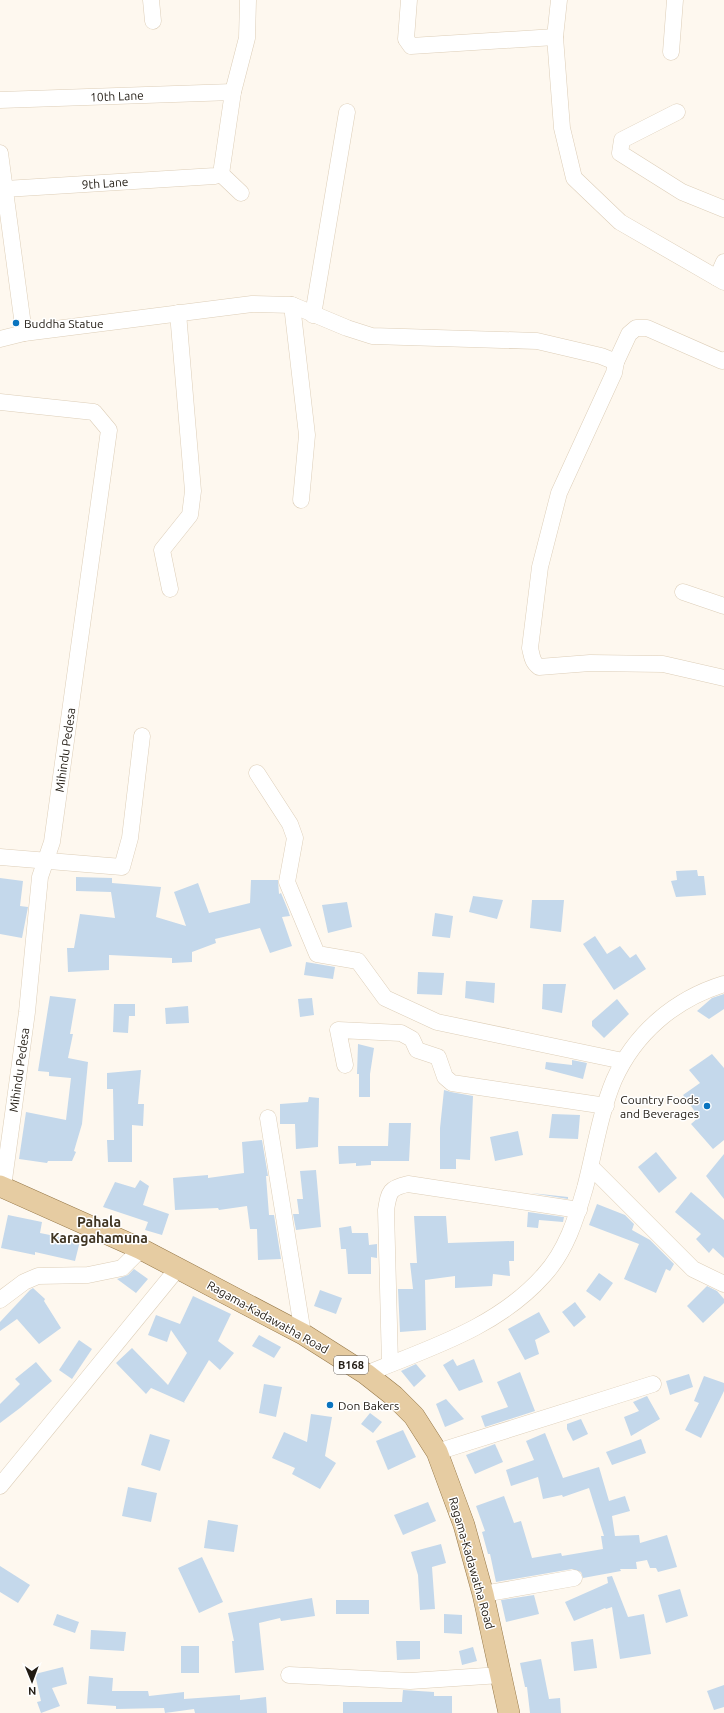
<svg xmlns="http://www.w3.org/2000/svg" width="724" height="1713" viewBox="0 0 724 1713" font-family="Ubuntu,sans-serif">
  <rect width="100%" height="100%" fill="#fef8ef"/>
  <g fill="#c4d8eb">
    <polygon points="697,870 698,876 704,876 706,895 676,897 671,881 677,880 676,871"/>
    <polygon points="76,877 112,878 112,883 161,887 156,917 186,926 174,892 198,883 209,913 250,903 251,880 278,880 279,894 281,893 288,910 290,916 282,917 292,946 270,953 260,928 215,939 216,943 192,952 192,962 172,963 172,958 109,955 109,970 68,972 67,948 74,948 80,914 115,918 111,892 76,891"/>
    <polygon points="0,878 23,881 20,906 28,907 22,938 0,934"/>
    <polygon points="473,896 503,900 497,919 469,912"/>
    <polygon points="532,900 564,900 561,932 530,928"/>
    <polygon points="347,902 352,927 328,933 322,905"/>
    <polygon points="435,913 453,916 450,938 432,936"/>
    <polygon points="595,936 607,954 620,946 630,958 636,954 646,969 614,990 583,944"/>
    <polygon points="306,962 335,967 333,979 304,975"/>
    <polygon points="418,972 444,973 442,995 417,994"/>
    <polygon points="466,981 495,983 494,1003 465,998"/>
    <polygon points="543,984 566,984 562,1013 542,1009"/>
    <polygon points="724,994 724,1009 709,1019 697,1011 712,998"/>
    <polygon points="50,996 76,999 70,1034 73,1034 68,1058 88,1062 82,1124 74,1151 76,1152 72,1161 48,1161 47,1163 19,1159 26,1112 66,1120 71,1078 49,1076 49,1072 38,1071"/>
    <polygon points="312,998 314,1015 300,1017 298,999"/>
    <polygon points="617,999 629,1014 604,1038 592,1026 592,1021"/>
    <polygon points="114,1004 135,1004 135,1016 129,1016 128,1033 113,1032"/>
    <polygon points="188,1006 189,1023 166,1024 165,1008"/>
    <polygon points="358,1044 374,1048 370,1074 370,1097 359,1097 359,1074 357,1074"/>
    <polygon points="712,1054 724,1068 724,1140 713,1149 691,1124 699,1117 683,1095 700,1083 689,1070"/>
    <polygon points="572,1060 587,1063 583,1079 545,1069 546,1062 572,1065"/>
    <polygon points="141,1070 138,1104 144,1104 143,1126 132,1125 132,1162 108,1162 107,1140 114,1140 113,1089 107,1089 107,1073"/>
    <polygon points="444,1090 451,1092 473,1096 470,1160 456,1159 456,1169 440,1169 440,1128"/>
    <polygon points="309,1097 319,1098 318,1147 296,1149 295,1124 280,1124 280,1104 308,1102"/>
    <polygon points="552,1114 580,1115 578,1139 549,1138"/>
    <polygon points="389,1123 411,1123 409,1161 371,1161 371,1165 356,1166 356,1163 339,1164 338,1146 388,1146"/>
    <polygon points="518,1131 523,1155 495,1161 490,1137"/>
    <polygon points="262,1140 268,1176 266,1176 269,1215 274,1215 281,1259 258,1260 257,1229 250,1229 247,1206 219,1210 218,1208 175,1210 173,1178 208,1175 208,1178 244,1173 242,1142"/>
    <polygon points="656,1152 677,1178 659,1193 638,1167"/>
    <polygon points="724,1154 724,1199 706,1176"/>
    <polygon points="316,1170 321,1227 296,1230 293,1214 299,1214 297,1199 303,1199 300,1171"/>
    <polygon points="140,1180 149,1186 143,1205 169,1214 162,1235 145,1230 148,1222 103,1207 115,1182 135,1188"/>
    <polygon points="691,1192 724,1220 724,1258 713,1248 709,1253 696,1239 701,1234 675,1212"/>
    <polygon points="531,1193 568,1197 568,1199"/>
    <polygon points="597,1204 625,1215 634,1224 632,1230 650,1240 674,1264 670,1271 666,1269 656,1293 624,1279 639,1244 589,1225"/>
    <polygon points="528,1212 564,1217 563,1222 539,1220 538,1228 527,1227"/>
    <polygon points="8,1215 42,1222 40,1233 80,1241 75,1261 35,1252 35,1255 1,1248"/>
    <polygon points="414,1216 446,1216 448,1243 514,1241 514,1261 509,1261 510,1276 493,1274 492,1286 455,1288 455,1276 425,1280 426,1330 400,1332 398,1289 413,1289 410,1263 417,1263"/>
    <polygon points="351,1226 352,1233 368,1233 369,1245 377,1244 377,1258 371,1257 371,1274 348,1274 346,1249 341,1249 339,1228"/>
    <polygon points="134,1269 148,1279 136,1293 117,1279 128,1275"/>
    <polygon points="599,1273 613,1283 600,1301 586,1291"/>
    <polygon points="707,1286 717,1291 724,1299 724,1303 703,1323 687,1306"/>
    <polygon points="33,1288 45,1299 44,1301 61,1328 39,1344 17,1319 0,1331 0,1322 30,1290"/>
    <polygon points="320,1290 342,1298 336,1314 314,1306"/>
    <polygon points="193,1296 231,1314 218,1341 234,1353 220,1370 209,1360 184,1402 185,1403 151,1388 146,1394 116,1363 132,1348 168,1385 187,1353 171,1330 167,1342 148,1335 156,1315 180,1324"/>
    <polygon points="575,1302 586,1317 574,1327 562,1312"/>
    <polygon points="539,1312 550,1332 535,1340 539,1354 525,1360 508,1329"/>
    <polygon points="259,1335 281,1347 274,1358 252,1346"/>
    <polygon points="79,1340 92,1349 72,1379 59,1370"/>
    <polygon points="453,1359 457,1366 474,1359 483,1382 459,1391 443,1365"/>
    <polygon points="36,1362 52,1381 20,1408 0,1423 0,1404 20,1384 15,1379"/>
    <polygon points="416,1364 426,1376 414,1387 401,1371"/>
    <polygon points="520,1372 535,1411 485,1427 481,1416 508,1407 497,1382"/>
    <polygon points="689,1374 693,1387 670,1395 666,1381"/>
    <polygon points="704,1376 724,1383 724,1391 701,1438 685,1430 699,1403 694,1401"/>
    <polygon points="264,1384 282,1387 276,1417 259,1413"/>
    <polygon points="647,1396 660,1419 631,1436 624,1417 639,1411 633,1402"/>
    <polygon points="446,1399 464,1419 445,1427 436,1404"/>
    <polygon points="370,1413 382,1422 373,1433 361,1424"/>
    <polygon points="311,1414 332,1417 325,1456 336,1463 320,1489 292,1474 295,1468 272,1458 284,1432 307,1442"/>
    <polygon points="581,1419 588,1434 573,1441 567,1429 567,1424"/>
    <polygon points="403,1430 416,1457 388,1470 376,1441"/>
    <polygon points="545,1433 563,1478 599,1467 609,1501 625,1496 630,1511 612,1516 615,1536 639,1535 640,1543 667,1535 677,1567 658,1572 656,1568 650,1568 647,1560 636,1562 637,1569 620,1569 621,1571 583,1578 581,1572 572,1569 496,1582 490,1554 488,1554 482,1532 485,1531 476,1506 504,1496 514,1523 521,1521 532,1558 561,1553 562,1556 603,1549 601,1536 604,1536 589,1488 563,1497 562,1495 543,1499 538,1477 511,1486 506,1470 534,1460 526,1441"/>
    <polygon points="150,1434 170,1440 160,1471 141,1465"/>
    <polygon points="641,1439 646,1453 612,1465 606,1452"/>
    <polygon points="495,1444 503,1462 475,1474 466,1455"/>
    <polygon points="128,1487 157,1493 151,1522 122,1516"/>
    <polygon points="428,1502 436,1521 403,1535 394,1515"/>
    <polygon points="208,1520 238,1525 234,1552 204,1548"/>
    <polygon points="441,1544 446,1563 432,1567 435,1609 420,1610 418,1575 411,1552"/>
    <polygon points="202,1557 223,1602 199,1613 178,1568"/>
    <polygon points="0,1566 30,1585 18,1603 0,1592"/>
    <polygon points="612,1576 628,1617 644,1614 651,1654 620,1659 612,1607 606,1609 605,1608 574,1621 565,1602 608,1583 607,1577"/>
    <polygon points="680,1589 688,1616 666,1623 658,1595"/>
    <polygon points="534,1595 539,1614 506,1622 501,1600"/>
    <polygon points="312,1598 315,1616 281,1621 280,1618 259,1623 264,1670 235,1673 232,1641 234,1641 228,1613"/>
    <rect x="336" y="1600" width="33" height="14"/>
    <polygon points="57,1614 79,1622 75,1633 53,1625"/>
    <polygon points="444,1614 462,1615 462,1634 444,1633"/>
    <polygon points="91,1630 126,1632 124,1651 90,1649"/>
    <polygon points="593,1639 597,1668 574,1671 571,1642"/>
    <polygon points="396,1641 420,1641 420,1659 397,1660"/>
    <rect x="181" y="1646" width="18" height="27"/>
    <polygon points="473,1647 477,1661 462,1665 459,1651"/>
    <polygon points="541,1659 549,1699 560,1698 561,1713 530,1713 527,1687 525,1687 520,1663"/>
    <polygon points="63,1667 67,1684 52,1688 60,1706 41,1713 37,1702 41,1701 35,1674"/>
    <polygon points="89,1676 113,1678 112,1691 148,1691 149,1696 184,1692 184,1699 240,1695 240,1700 266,1697 267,1713 195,1713 194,1709 165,1713 164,1708 116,1709 116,1706 87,1704"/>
    <polygon points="724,1685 724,1707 714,1710 707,1691"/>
    <polygon points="403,1690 434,1692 434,1696 452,1696 452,1713 343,1713 343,1702 402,1702"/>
  </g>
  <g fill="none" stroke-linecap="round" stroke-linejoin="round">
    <defs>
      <g id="minor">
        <polyline points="151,0 153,21"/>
        <polyline points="409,0 406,39 411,46 555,37"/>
        <polyline points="559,0 555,37 562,128 574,178 620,222 724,282"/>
        <polyline points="671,52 675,0"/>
        <polyline points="0,100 233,92"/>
        <polyline points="677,112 622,140 620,153 682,192 724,209"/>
        <polyline points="0,153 24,333 0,339"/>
        <polyline points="221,174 241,193"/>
        <polyline points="5,189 215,176 221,174 233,92 247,38 248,0"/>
        <polyline points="717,278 724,262"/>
        <polyline points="292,305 307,435 301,500"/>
        <polyline points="313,315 347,112"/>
        <path d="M24,333L252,304L292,305L347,328L372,336L537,341L601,356L616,362L614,373L559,493L540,567L530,648C532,656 532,662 539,667L590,663L663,664L724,678"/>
        <polyline points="616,362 629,334 636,328 647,328 722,361 724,360"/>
        <polyline points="0,402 94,412 109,430 52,842 40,877 27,1012 3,1187"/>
        <polyline points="170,589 162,550 190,515 193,491 178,313"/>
        <polyline points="683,592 724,606"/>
        <polyline points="257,773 290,824 295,838 287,882 317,954 358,961 385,998 437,1022 623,1061"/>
        <polyline points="0,857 122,867 130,838 142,736"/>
        <polyline points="345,1065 338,1030 401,1033 412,1039 417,1050 438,1057 445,1077 452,1083 606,1106"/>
        <polyline points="268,1118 303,1334"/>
        <polyline points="591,1167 693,1269 724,1284"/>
        <polyline points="0,1300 24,1282 38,1276 88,1275 122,1268 141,1249"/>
        <path d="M390,1364L386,1210C389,1191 390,1188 408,1184L579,1210"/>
        <path d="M366,1374C429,1348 497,1328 544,1275C566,1251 576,1219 585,1188C594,1154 600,1113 614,1080C635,1033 675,999 724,984"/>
        <polyline points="437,1452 653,1384"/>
        <polyline points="0,1486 178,1268"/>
        <polyline points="483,1594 574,1578"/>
        <polyline points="289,1675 410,1681 501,1675"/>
      </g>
      <polyline id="major" points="0,1186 141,1249 303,1334 366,1374 394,1396 414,1416 437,1452 464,1525 483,1594 509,1713"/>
    </defs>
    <use href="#minor" stroke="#ddceb8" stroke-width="17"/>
    <use href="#major" stroke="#967848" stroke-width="22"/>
    <use href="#minor" stroke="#fff" stroke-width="16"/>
    <use href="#major" stroke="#e6cca2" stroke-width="21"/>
  </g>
  <g fill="#0a74bf" stroke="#fff" stroke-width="1.5">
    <circle cx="16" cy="323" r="4"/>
    <circle cx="707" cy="1106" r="4"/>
    <circle cx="330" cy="1405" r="4"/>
  </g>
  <g text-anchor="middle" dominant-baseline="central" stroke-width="3" stroke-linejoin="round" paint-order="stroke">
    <rect fill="#fff" stroke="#645f5a" stroke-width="1" x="334" y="1356" width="34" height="18" rx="3"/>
    <g font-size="11" font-weight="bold" fill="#211b13">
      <text x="351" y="1365">B168</text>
    </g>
    <g font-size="12" fill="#211b13" stroke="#fff">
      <text transform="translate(117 96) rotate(-2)">10th Lane</text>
      <text transform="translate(105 183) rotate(-4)">9th Lane</text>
      <text transform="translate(65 750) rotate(-82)">Mihindu Pedesa</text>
      <text transform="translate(19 1070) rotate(-82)">Mihindu Pedesa</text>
      <text transform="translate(268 1317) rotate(29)">Ragama-Kadawatha Road</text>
      <text transform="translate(472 1563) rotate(74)">Ragama-Kadawatha Road</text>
    </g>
    <g font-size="12" fill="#211b13" stroke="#fff" text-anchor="start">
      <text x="24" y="323">Buddha Statue</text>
      <text x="699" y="1099" text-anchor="end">Country Foods<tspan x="699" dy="14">and Beverages</tspan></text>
      <text x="338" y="1405">Don Bakers</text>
    </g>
    <g font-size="14" font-weight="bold" fill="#403522" stroke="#fff">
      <text x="99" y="1222">Pahala<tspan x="99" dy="16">Karagahamuna</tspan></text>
    </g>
  </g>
  <g transform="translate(32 1681) rotate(179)" stroke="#ffffff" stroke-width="3" paint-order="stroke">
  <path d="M0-3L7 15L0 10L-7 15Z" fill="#211b13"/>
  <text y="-6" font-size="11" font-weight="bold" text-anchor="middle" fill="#211b13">N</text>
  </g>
</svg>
